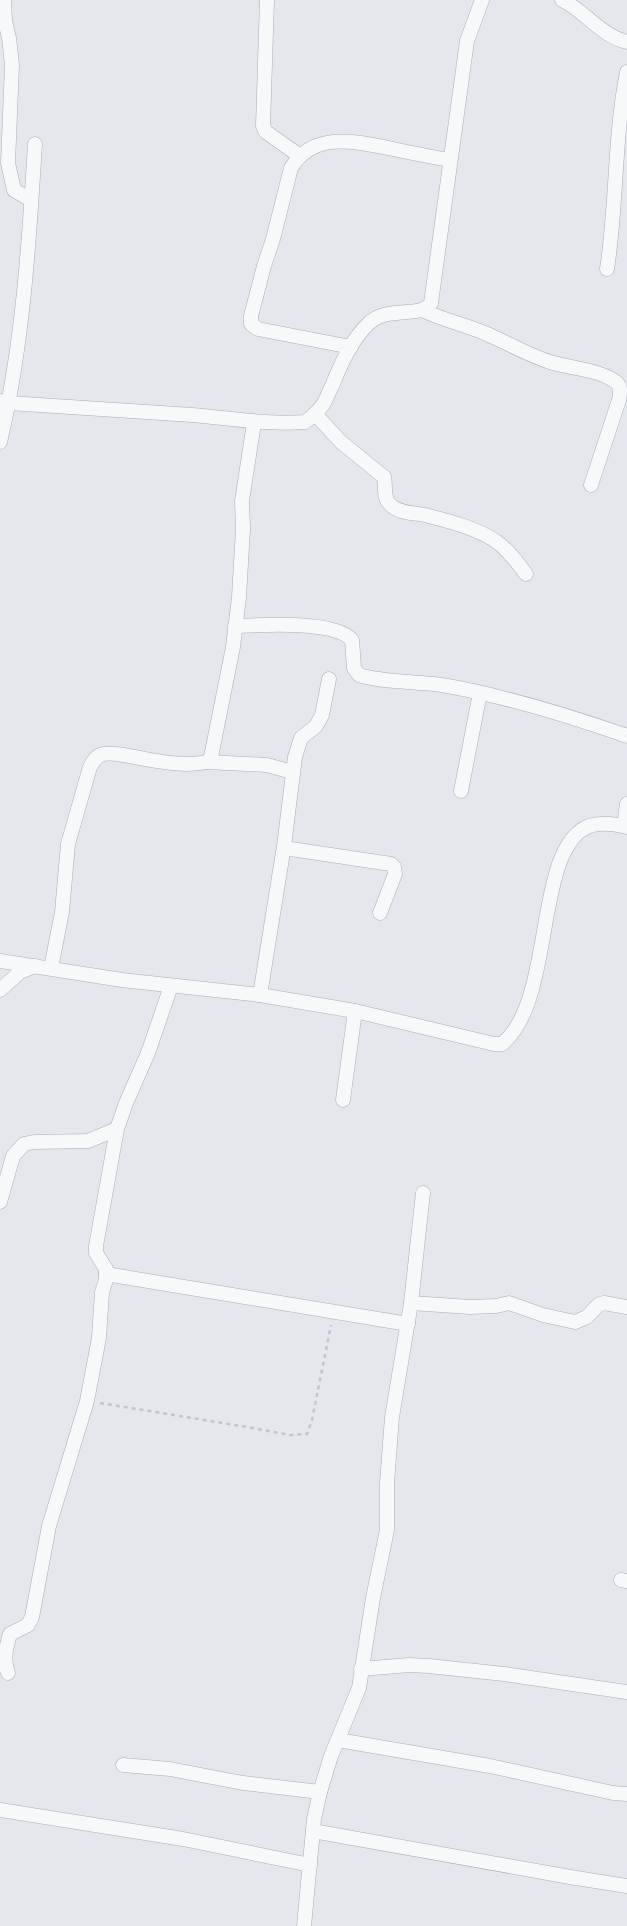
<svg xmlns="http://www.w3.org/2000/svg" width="627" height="1926" viewBox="0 0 627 1926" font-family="'Fira Sans Condensed',sans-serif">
  <rect width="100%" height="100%" fill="#e4e7ec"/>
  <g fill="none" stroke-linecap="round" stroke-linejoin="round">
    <defs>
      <g id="minor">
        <polyline points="4,0 5,21 9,38 12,65 8,163 14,190 31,200"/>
        <polyline points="267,0 263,126 266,132 300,156"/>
        <path d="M562,0C585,11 601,36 627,42"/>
        <path d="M607,269C617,204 614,137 627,72"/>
        <path d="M422,310C443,320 466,325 487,334C508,343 528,355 550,362C570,368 595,369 613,380C621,384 621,391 619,400L591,485"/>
        <path d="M351,347L258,329L251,324V316L264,266L273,239L291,168C314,130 357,142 393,149C412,153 431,157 450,160"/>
        <path d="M0,401L9,403C70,407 131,411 192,415C230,418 267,425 305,422C312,417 319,411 324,403C327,398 329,391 332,386C341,364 351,340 369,323C388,305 421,319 431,303L467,41L482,0"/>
        <path d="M315,414L341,442L384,477C386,485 383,497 389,503C396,513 414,513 425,515C448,521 477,528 497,542C509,551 517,562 526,574"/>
        <path d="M0,442C23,344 29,243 35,144"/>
        <path d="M235,626C262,625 335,620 352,640L354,668L359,675C385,683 415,681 442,685C506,696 567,715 627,736"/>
        <polyline points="207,762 267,765 292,772"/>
        <polyline points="461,791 480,693"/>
        <polyline points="624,826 627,804"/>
        <polyline points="284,848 391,864 394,867 395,874 380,913"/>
        <path d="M0,961L122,980L260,995L355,1011L494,1044H502C556,1000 533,848 589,826C601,822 615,824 627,827"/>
        <path d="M51,968L62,912L68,844L90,767C93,761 96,756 103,754C113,752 124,755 134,757C158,761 183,767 207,762L211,757L233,647L239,597L243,529L242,501L254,423"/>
        <polyline points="0,990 20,972 35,966"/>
        <polyline points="260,995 284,846 295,757 301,738 316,726 322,715 329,679"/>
        <polyline points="343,1100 355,1011"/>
        <polyline points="0,1202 13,1156 24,1144 34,1142 88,1141 117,1129"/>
        <polyline points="106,1274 408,1324"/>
        <polyline points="411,1303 470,1307 496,1306 509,1303 543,1315 575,1322 587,1317 598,1305 604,1303 627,1307"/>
        <polyline points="621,1580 627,1581"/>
        <polyline points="361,1669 409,1665 429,1666 504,1674 627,1692"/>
        <path d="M8,1673C3,1660 6,1647 10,1634L28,1625L32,1617L49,1526L87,1401L99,1338L102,1292L106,1280V1269L96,1253V1246L117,1129L126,1103L148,1053L171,986"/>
        <polyline points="338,1740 490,1766 613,1793 627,1794"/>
        <polyline points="123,1765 170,1769 243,1783 320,1792"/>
        <polyline points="0,1810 183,1839 310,1865"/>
        <polyline points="313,1831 570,1877 627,1886"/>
        <polyline points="304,1926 314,1819 320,1792 331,1756 359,1688 373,1598 387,1530 387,1483 392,1417 411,1303 423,1193"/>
      </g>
    </defs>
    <use href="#minor" stroke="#a9aeb7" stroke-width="15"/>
    <polyline stroke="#c2c5cb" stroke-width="2.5" stroke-dasharray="4 4" stroke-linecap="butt" points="100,1403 247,1427 290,1435 307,1434 312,1420 331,1325"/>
    <use href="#minor" stroke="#f7f8fa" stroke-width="14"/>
  </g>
</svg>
